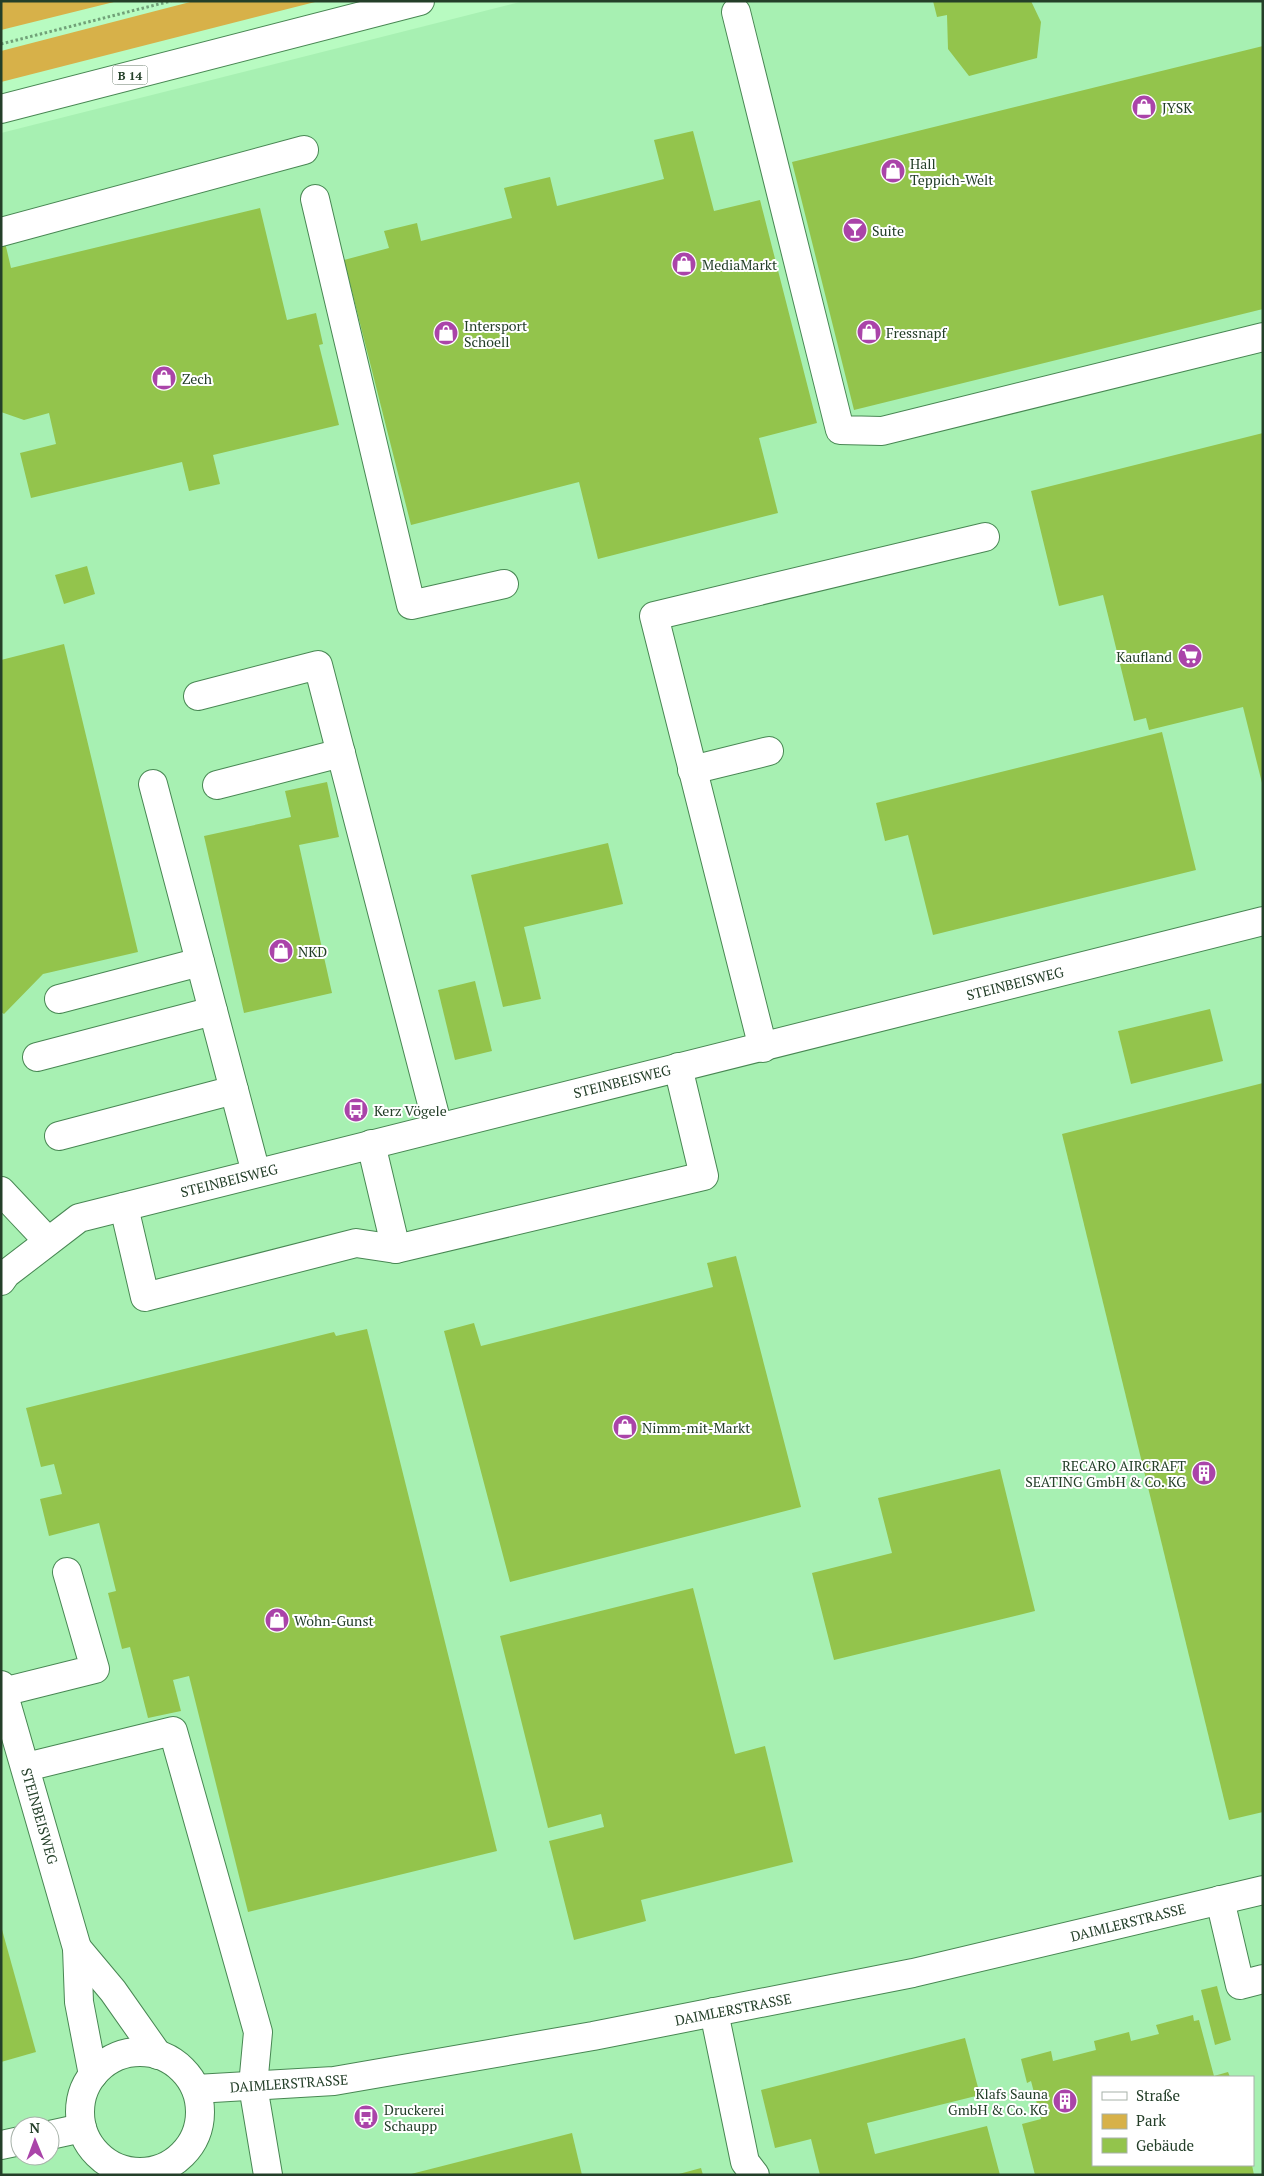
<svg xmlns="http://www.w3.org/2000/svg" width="1264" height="2176" viewBox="0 0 1264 2176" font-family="'PT Serif',serif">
  <rect width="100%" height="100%" fill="#b8fbc1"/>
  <path fill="#a7f0b2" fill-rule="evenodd" d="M524,1H1263V2175H1V133ZM1093,2077H1253V2165H1093ZM20,2126H50V2156H20Z"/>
  <g fill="#d7b149">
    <polygon points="1,1 118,1 1,30"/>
    <polygon points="194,1 319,1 1,82 1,51"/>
  </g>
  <g fill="#93c44c">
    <polygon points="933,1 1031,1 1041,22 1037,58 969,76 948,49 947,15 937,17"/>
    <polygon points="1263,46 1263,309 854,410 792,162"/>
    <polygon points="693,131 714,211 760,200 817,423 759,438 778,513 598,559 579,482 411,525 344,260 389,248 384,231 417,223 421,241 512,218 504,188 550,177 557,206 664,179 654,140"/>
    <polygon points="260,208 287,320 316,313 323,344 319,345 339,425 213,455 220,484 189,491 182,462 31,498 20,453 56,444 49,413 24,420 1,412 1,239 4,238 11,268"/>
    <polygon points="1263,433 1263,783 1262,783 1243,707 1149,730 1146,718 1134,721 1103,595 1059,606 1031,491"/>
    <polygon points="87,566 95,594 64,604 55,575"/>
    <polygon points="64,644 138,952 43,974 4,1014 1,1012 1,660"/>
    <polygon points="1162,732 1196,870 933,935 908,835 885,841 876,803"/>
    <polygon points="327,782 339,837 299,845 332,993 244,1013 204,836 291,817 285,791"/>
    <polygon points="608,843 623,904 524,927 541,999 503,1007 471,875"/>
    <polygon points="475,981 492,1051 455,1060 438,990"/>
    <polygon points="1210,1009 1223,1061 1131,1084 1118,1031"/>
    <polygon points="1263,1083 1263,1812 1229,1820 1062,1134"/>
    <polygon points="736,1256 801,1507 510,1582 444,1331 474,1323 481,1346 713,1287 707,1263"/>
    <polygon points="367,1329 497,1851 248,1912 189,1676 173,1680 181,1711 148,1718 130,1647 122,1649 108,1593 116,1591 99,1523 49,1536 40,1499 62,1494 54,1464 41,1467 26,1408 334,1332 336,1336"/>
    <polygon points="1000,1469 1035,1611 834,1660 812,1573 892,1553 878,1498"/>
    <polygon points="693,1588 735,1754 765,1746 793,1862 641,1900 646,1921 574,1940 549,1841 604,1827 601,1814 548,1828 500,1636"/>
    <polygon points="1,1926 36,2052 1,2062"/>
    <polygon points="1217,1986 1231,2040 1215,2045 1201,1990"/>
    <polygon points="1193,2015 1194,2021 1199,2020 1214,2076 1228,2072 1230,2077 1093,2077 1093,2165 1252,2165 1254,2175 1035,2175 1022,2124 1041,2119 1031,2081 1027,2083 1021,2059 1051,2051 1053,2061 1096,2050 1094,2041 1129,2032 1131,2041 1159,2034 1156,2025"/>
    <polygon points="965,2038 980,2095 867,2123 875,2154 987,2126 1000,2175 820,2175 811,2139 775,2148 761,2090"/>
    <polygon points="572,2133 582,2175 411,2175 411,2174"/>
    <polygon points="701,2168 703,2175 679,2175 679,2174"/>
  </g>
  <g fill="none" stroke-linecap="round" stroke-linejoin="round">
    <defs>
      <g id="minor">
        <polyline points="736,12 840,430 882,431 1263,337"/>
        <polyline points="315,199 411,605 504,584"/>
        <polyline points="1,232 304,150"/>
        <polyline points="198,696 318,665 438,1127"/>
        <polyline points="692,770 769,751"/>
        <polyline points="153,784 256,1173"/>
        <polyline points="217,785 341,753"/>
        <polyline points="59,999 200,962"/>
        <polyline points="763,1048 654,616 985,537"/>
        <polyline points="37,1057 213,1011"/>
        <polyline points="59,1136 234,1090"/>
        <polyline points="371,1144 396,1249 704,1176 678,1067"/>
        <polyline points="1,1191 48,1241"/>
        <polyline points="124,1207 145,1297 356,1243 396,1249"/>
        <polyline points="1,1281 6,1274 79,1218 1263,921"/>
        <polyline points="1,1685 77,1948 79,2002 93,2075"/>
        <polyline points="3,1692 95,1669 67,1572"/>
        <polyline points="26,1767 173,1731 258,2032 253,2086 268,2175"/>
        <polyline points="1220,1900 1240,1985 1263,1979"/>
        <polyline points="77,1948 113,1991 158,2055"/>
        <polyline points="714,2012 745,2162 755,2175"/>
        <circle cx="140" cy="2112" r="60"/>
        <polyline points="196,2089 334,2081 593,2036 913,1973 1263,1890"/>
        <polyline points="50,2135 82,2128"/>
        <polyline points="1,2145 20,2141"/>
      </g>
      <polyline id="major" points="1,109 420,1"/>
    </defs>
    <use href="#minor" stroke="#488753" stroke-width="30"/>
    <use href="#major" stroke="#488753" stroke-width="30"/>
    <polyline stroke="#71a178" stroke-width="3" stroke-dasharray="2.5 2.5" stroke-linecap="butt" points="1,44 171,1"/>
    <use href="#minor" stroke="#fff" stroke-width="28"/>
    <use href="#major" stroke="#fff" stroke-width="28"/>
  </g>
  <defs>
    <symbol id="shop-disc" viewBox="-11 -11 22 22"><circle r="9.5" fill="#aa44a9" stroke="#fff"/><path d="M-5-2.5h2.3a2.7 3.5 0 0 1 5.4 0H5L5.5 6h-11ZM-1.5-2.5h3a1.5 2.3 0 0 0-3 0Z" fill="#fff"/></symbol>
    <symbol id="bar-disc" viewBox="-11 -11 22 22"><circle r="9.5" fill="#aa44a9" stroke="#fff"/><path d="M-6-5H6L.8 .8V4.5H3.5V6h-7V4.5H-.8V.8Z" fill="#fff"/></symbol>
    <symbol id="supermarket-disc" viewBox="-11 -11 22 22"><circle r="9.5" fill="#aa44a9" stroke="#fff"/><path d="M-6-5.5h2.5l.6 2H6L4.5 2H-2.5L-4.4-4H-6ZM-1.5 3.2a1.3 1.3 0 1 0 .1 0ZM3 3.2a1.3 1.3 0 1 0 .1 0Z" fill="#fff"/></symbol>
    <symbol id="bus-disc" viewBox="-11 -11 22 22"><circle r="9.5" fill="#aa44a9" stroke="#fff"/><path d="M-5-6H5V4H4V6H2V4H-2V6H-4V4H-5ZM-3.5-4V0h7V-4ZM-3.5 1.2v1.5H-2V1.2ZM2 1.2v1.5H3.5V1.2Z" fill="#fff"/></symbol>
    <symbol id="building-disc" viewBox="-11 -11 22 22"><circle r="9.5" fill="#aa44a9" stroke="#fff"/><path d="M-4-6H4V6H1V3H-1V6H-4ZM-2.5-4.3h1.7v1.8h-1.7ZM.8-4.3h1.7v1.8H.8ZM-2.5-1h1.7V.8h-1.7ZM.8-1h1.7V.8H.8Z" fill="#fff"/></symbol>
  </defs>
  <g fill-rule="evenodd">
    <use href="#shop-disc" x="1130" y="93" width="28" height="28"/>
    <use href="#shop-disc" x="879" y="157" width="28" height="28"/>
    <use href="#bar-disc" x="841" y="216" width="28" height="28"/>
    <use href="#shop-disc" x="670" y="250" width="28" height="28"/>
    <use href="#shop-disc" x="855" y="318" width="28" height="28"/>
    <use href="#shop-disc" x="432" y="319" width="28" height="28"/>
    <use href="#shop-disc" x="150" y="364" width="28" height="28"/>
    <use href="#supermarket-disc" x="1176" y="642" width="28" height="28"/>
    <use href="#shop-disc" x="267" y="937" width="28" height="28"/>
    <use href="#bus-disc" x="342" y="1096" width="28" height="28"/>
    <use href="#shop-disc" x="611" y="1413" width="28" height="28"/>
    <use href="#building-disc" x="1190" y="1459" width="28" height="28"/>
    <use href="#shop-disc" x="263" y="1606" width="28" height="28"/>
    <use href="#building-disc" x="1051" y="2087" width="28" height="28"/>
    <use href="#bus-disc" x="352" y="2103" width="28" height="28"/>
  </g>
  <g text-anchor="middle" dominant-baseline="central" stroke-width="4" stroke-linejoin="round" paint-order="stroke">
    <rect fill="#fff" stroke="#667969" stroke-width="1" x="112.5" y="65.5" width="35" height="19" rx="4"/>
    <g font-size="12" font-weight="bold" fill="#243f29">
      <text x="130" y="75">B 14</text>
    </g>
    <g font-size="14" fill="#243f29" stroke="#fff" text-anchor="start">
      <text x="1162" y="107">JYSK</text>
      <text x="910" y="163">Hall<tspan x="910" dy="16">Teppich-Welt</tspan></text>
      <text x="872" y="230">Suite</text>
      <text x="702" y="264">MediaMarkt</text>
      <text x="464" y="325">Intersport<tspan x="464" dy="16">Schoell</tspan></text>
      <text x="886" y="332">Fressnapf</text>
      <text x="182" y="378">Zech</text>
      <text x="1172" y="656" text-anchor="end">Kaufland</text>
      <text x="298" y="951">NKD</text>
      <text x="374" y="1110">Kerz Vögele</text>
      <text x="642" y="1427">Nimm-mit-Markt</text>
      <text x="1186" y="1465" text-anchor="end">RECARO AIRCRAFT<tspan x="1186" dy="16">SEATING GmbH &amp; Co. KG</tspan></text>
      <text x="294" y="1620">Wohn-Gunst</text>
      <text x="1048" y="2093" text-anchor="end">Klafs Sauna<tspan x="1048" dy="16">GmbH &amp; Co. KG</tspan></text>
      <text x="384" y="2109">Druckerei<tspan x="384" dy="16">Schaupp</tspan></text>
    </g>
    <g font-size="14" fill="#243f29" stroke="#fff">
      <text transform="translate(1015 983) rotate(-14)">STEINBEISWEG</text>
      <text transform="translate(622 1081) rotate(-14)">STEINBEISWEG</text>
      <text transform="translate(229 1180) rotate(-14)">STEINBEISWEG</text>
      <text transform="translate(40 1816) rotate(74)">STEINBEISWEG</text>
      <text transform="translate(1128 1922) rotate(-14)">DAIMLERSTRASSE</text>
      <text transform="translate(733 2009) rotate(-11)">DAIMLERSTRASSE</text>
      <text transform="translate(289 2083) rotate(-4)">DAIMLERSTRASSE</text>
    </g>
  </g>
  <rect width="1264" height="2176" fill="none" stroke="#243f29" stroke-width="5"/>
  <rect x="1092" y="2076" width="162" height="90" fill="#ffffff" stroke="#a7b2a9"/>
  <rect x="1102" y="2092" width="25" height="8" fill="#ffffff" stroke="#a7b2a9"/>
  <text x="1136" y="2101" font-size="15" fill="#243f29">Straße</text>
  <rect x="1102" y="2114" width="25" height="15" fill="#d7b149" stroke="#a7b2a9"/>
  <text x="1136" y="2126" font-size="15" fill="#243f29">Park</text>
  <rect x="1102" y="2138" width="25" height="15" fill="#93c44c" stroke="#a7b2a9"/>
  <text x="1136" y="2151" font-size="15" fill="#243f29">Gebäude</text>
  <g transform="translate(35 2141) rotate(359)"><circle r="24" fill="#ffffff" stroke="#a7b2a9"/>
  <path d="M0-4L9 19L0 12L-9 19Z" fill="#aa44a9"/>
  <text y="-8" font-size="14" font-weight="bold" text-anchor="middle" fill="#243f29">N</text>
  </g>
</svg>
